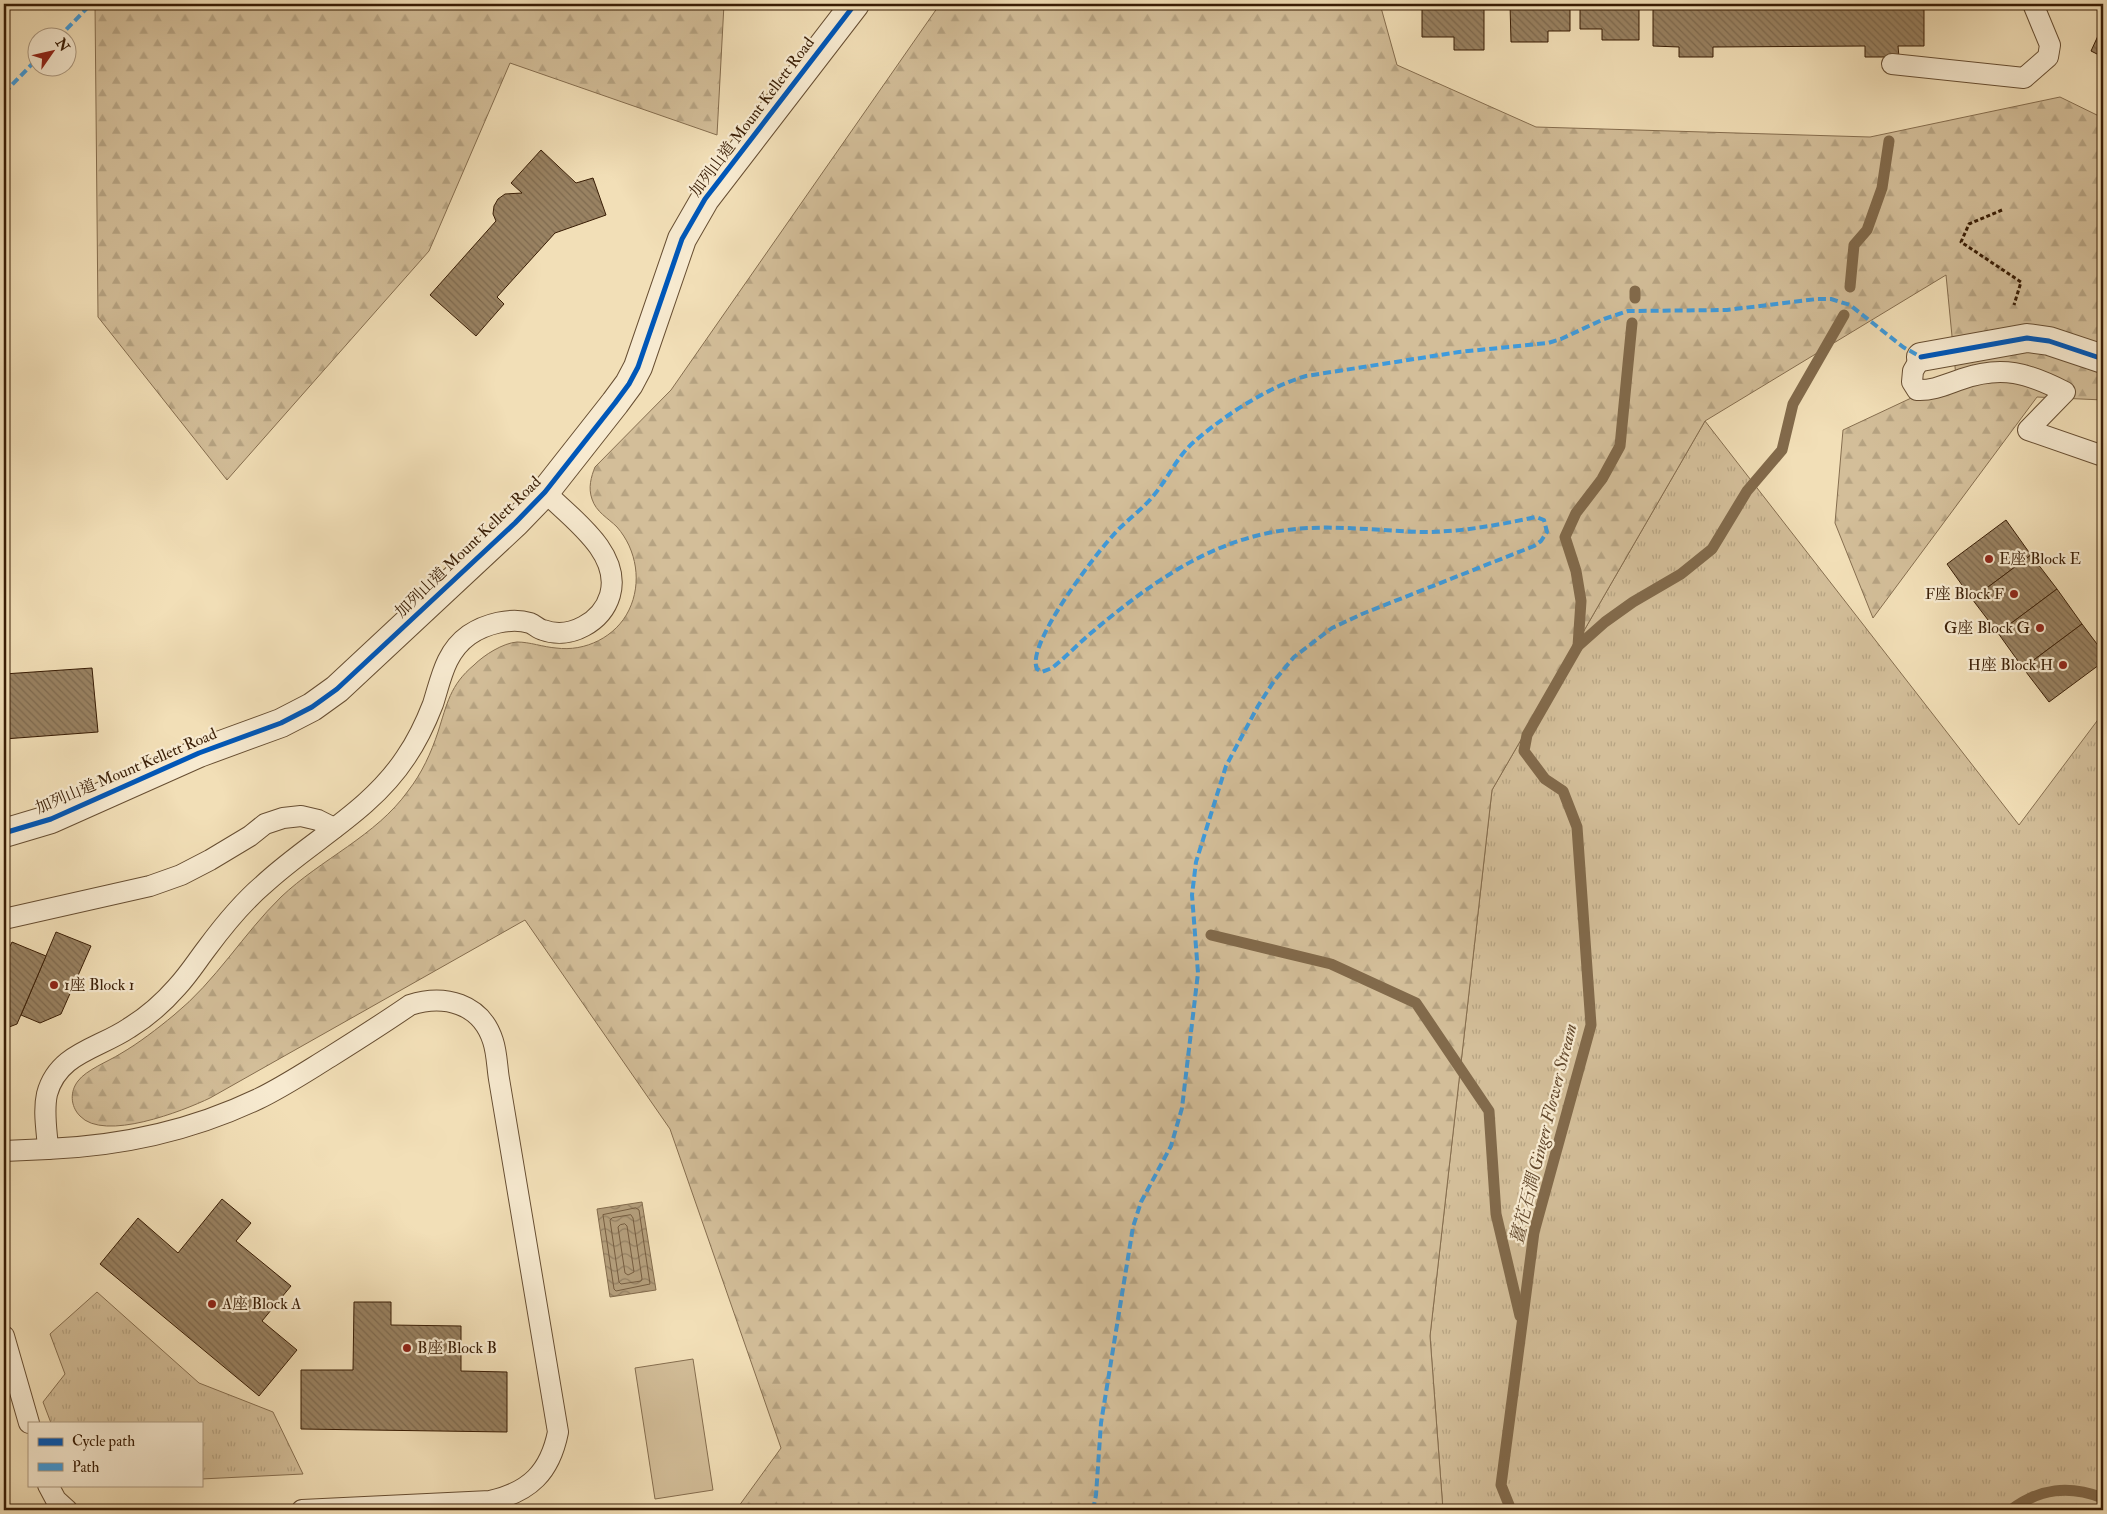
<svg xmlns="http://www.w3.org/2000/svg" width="2107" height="1514" viewBox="0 0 2107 1514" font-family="'IM FELL Double Pica','Noto Serif TC',serif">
  <defs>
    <pattern id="grass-tufts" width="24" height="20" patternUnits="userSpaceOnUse" patternTransform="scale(1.25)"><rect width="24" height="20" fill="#d3be99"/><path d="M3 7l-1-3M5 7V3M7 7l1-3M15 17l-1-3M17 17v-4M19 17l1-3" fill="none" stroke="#b6a382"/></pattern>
    <pattern id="forest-firs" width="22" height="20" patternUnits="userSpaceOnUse" patternTransform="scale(1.25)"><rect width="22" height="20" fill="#d3be99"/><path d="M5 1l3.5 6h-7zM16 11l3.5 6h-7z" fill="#b6a382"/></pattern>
    <pattern id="water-waves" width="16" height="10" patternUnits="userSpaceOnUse" patternTransform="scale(1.25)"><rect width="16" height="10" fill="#b39d7a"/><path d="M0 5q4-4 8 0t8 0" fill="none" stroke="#937f62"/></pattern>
    <pattern id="building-back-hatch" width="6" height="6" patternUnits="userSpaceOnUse" patternTransform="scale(1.25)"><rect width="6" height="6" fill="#998262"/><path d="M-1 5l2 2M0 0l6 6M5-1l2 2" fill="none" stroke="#7e6a4f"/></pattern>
  </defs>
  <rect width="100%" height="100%" fill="#f2dfb7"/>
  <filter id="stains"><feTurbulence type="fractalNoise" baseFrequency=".004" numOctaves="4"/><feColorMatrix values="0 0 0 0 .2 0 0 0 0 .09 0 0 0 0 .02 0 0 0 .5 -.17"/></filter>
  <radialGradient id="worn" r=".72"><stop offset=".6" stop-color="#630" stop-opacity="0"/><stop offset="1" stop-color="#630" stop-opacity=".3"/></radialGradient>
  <g fill="url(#grass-tufts)" stroke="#866e4f">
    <polygon points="1705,421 2019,825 2103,713 2103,1510 1443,1510 1430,1336 1492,790"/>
    <polygon points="97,1292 199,1383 273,1412 303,1474 201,1479 201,1423 51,1423 43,1402 65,1374 50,1334"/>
  </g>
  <g fill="url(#forest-firs)" stroke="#866e4f">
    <polygon points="95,4 724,4 717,135 510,63 429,251 227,480 98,317"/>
    <path d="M940,4H1380L1397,65L1536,127L1870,137L2060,97L2103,118V400L2037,397L1873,618L1835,523L1843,430L1956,377L1946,275L1705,421L1492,790L1430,1336L1443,1510H736L781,1448L670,1129L525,920L210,1098C183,1111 104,1142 80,1116C70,1106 70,1091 78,1081C86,1070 109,1061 120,1054C139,1043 157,1029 174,1015C216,981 243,934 281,897C321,859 376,836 408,791C422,773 431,753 438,732C447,704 450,685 474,665C484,655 503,643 517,642C530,642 543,647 556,648C585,652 616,637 629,610C642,583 637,550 617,527C608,518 596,512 592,499C588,488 591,477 595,467L671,390Z"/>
  </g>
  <polygon fill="#d3be99" stroke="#866e4f" points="693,1359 713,1490 655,1499 635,1368"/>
  <polygon fill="url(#water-waves)" stroke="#826a4b" points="642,1202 656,1290 610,1297 597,1209"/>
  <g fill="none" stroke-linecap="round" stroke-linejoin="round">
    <g stroke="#765d40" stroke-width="1">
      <polygon points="636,1208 639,1210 650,1284 616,1291 614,1289 603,1215"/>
      <polygon points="631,1215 633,1218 642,1279 641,1281 621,1284 619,1282 610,1220 612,1218"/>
      <polygon points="625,1224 627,1226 634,1272 628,1275 625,1273 618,1227 620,1225"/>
    </g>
    <g stroke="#826a4b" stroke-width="11">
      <polyline points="1850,287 1854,245 1867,230 1882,188 1889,141"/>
      <polyline points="1635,298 1635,291"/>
      <polyline points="1578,646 1581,601 1576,571 1565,537 1576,513 1602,479 1620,446 1632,323"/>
      <polyline points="1211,935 1331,964 1416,1003 1489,1111 1496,1214 1520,1316"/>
      <polyline points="1511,1510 1501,1485 1534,1232 1591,1025 1577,827 1563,791 1545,779 1524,751 1527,735 1578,646 1605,622 1633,602 1681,574 1712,549 1747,491 1782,450 1793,404 1844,315"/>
      <path d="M2011,1510C2040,1488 2069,1485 2103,1498"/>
    </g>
  </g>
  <g fill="url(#building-back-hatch)" stroke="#391d05">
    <polygon points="1422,4 1484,4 1484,50 1454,50 1454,37 1422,37"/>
    <polygon points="1510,4 1570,4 1570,31 1548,31 1548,42 1511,42"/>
    <polygon points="1580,4 1639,4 1639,40 1602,40 1602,29 1580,29"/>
    <polygon points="1653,4 1924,4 1924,46 1898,46 1899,57 1865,57 1865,46 1713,47 1713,57 1679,57 1679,47 1653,46"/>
    <polygon points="2103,25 2103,57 2091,51"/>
    <polygon points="541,150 576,183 593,178 606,215 555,233 497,297 504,304 476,336 430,295 496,221 493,214 494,206 498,199 505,194 522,193 511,183"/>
    <polygon points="2006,520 2031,555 1972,599 1947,564"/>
    <polygon points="2031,555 2057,589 1998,633 1972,599"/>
    <polygon points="2057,589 2082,624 2023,668 1998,633"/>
    <polygon points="2082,624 2103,652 2103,662 2049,702 2023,668"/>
    <polygon points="92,668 98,732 4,739 4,674"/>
    <polygon points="56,932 91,946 61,1014 40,1023 21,1015"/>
    <polygon points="12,942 46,956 17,1024 4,1029 4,959"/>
    <polygon points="222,1199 251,1223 236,1241 291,1286 262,1321 297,1350 259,1396 100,1264 138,1218 178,1253"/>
    <polygon points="354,1302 391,1302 391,1325 461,1326 461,1371 507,1372 507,1432 301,1429 301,1370 353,1370"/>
  </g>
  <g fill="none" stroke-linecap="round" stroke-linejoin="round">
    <defs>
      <g id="service">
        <polyline points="1892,64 2024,78 2048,57 2050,45 2033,4"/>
        <path d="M1921,357L1913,371L1912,382L1917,390C1933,391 1947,384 1962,379C2002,365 2028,373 2065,392L2028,430L2103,456"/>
        <polyline points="4,919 150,886 181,875 210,860 250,836 265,824 283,818 301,816 318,820 334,828"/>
        <polyline points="4,1151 48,1149"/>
        <polyline points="4,1336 29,1423"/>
        <polyline points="48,1485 56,1500 67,1510"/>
        <path d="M302,1510L490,1501C530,1492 550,1472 558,1432L499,1079C497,1067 497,1053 493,1041C481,1003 444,994 410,1005C384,1023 357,1040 330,1057C307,1071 283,1087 258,1099C191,1131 122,1146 48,1149C47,1131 43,1112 47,1094C58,1053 98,1049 129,1028C147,1017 163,1003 177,987C189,974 197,961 207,948C224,925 242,903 263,885C310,841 370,812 406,757C417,741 426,722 433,704C441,679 445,652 469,635C485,624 511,617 530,623C535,625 538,629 543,630C570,640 602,622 610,595C622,553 571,518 545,492"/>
      </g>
      <g id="minor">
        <polyline points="1921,357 2027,338 2049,341 2103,359"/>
        <polyline points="4,833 51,819 199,753 281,723 312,707 337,689 515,523 545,492 615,403 629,384 638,367 682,239 705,199 855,4"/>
      </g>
    </defs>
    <use href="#service" stroke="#674e32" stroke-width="22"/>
    <use href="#minor" stroke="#674e32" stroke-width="30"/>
    <polyline stroke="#391d05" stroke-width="3" stroke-dasharray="4 2.5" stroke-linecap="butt" points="2002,210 1969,224 1961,242 2021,282 2014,305"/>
    <use href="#service" stroke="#f7ead0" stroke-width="20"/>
    <use href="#minor" stroke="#f7ead0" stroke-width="28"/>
    <g stroke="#3e9bdd" stroke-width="4" stroke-dasharray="8 4" stroke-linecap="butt">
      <polyline points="58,38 91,4"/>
      <polyline points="4,93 38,58"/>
      <path d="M1093,1510L1096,1495L1101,1423L1133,1227L1141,1202L1171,1146L1182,1108L1198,973L1192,895L1196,862L1226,766L1258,706L1274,681L1294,657L1332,628L1362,614L1534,546L1541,541L1547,532L1544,520L1536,517C1498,525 1462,532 1423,532C1378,531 1331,524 1287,530C1211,539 1148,585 1091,633C1078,644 1066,657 1052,668L1042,672L1037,669C1025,645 1097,552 1116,532C1128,519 1143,509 1154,495C1169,477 1177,456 1195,441C1225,415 1268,387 1306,376L1459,352L1548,343L1561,339L1604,319L1628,311L1727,310L1817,299H1831L1850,305L1903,347L1921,357"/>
    </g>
    <defs>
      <g id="cycleway">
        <polyline points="1921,357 2027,338 2049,341 2103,359"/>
        <polyline points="4,833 51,819 199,753 281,723 312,707 337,689 515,523 545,492 615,403 629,384 638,367 682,239 705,199 855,4"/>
      </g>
    </defs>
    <use href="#cycleway" stroke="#f7ead0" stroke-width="8"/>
    <use href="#cycleway" stroke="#0057b8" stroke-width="5"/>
  </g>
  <g fill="#8f2418" stroke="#f7ead0" stroke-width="2">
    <circle cx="1989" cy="559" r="5"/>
    <circle cx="2014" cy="594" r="5"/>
    <circle cx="2040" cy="628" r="5"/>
    <circle cx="2063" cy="665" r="5"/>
    <circle cx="54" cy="985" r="5"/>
    <circle cx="212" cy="1304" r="5"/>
    <circle cx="407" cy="1348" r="5"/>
  </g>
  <g text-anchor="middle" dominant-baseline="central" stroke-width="4.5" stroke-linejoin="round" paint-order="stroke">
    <g font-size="16" fill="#391d05" stroke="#f7ead0">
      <text transform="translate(752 117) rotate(-53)">加列山道 Mount Kellett Road</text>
      <text transform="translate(468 547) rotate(-44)">加列山道 Mount Kellett Road</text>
      <text transform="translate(126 771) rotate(-23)">加列山道 Mount Kellett Road</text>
    </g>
    <g font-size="16" fill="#391d05" stroke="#f7ead0" text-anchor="start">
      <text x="1999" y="559">E座 Block E</text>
      <text x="2004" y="594" text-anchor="end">F座 Block F</text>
      <text x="2030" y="628" text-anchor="end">G座 Block G</text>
      <text x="2053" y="665" text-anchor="end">H座 Block H</text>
      <text x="64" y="985">1座 Block 1</text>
      <text x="222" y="1304">A座 Block A</text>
      <text x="417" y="1348">B座 Block B</text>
    </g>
    <g font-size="18" font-style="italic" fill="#644a2e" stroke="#f7ead0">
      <text transform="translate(1544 1134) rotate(-76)">薑花石澗 Ginger Flower Stream</text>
    </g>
  </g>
  <rect width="2107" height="1514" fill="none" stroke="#f2dfb7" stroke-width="20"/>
  <rect x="5" y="5" width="2097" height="1504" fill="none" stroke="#391d05" stroke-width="2.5"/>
  <rect x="10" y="10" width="2087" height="1494" fill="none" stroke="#391d05"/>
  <rect x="28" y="1422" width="175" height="65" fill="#f7ead0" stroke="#ab987f"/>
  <rect x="38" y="1438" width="25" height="8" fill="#0057b8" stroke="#ab987f"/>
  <text x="72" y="1446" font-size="15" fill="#391d05">Cycle path</text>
  <rect x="38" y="1463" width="25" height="8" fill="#3e9bdd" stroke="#ab987f"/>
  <text x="72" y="1472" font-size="15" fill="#391d05">Path</text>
  <g transform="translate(52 52) rotate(56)"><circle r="24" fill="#f7ead0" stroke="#ab987f"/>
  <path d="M0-4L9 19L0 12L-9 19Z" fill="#8f2418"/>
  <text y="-8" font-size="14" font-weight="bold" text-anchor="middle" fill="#391d05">N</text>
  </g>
  <rect width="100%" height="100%" filter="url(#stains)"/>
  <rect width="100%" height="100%" fill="url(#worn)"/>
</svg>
